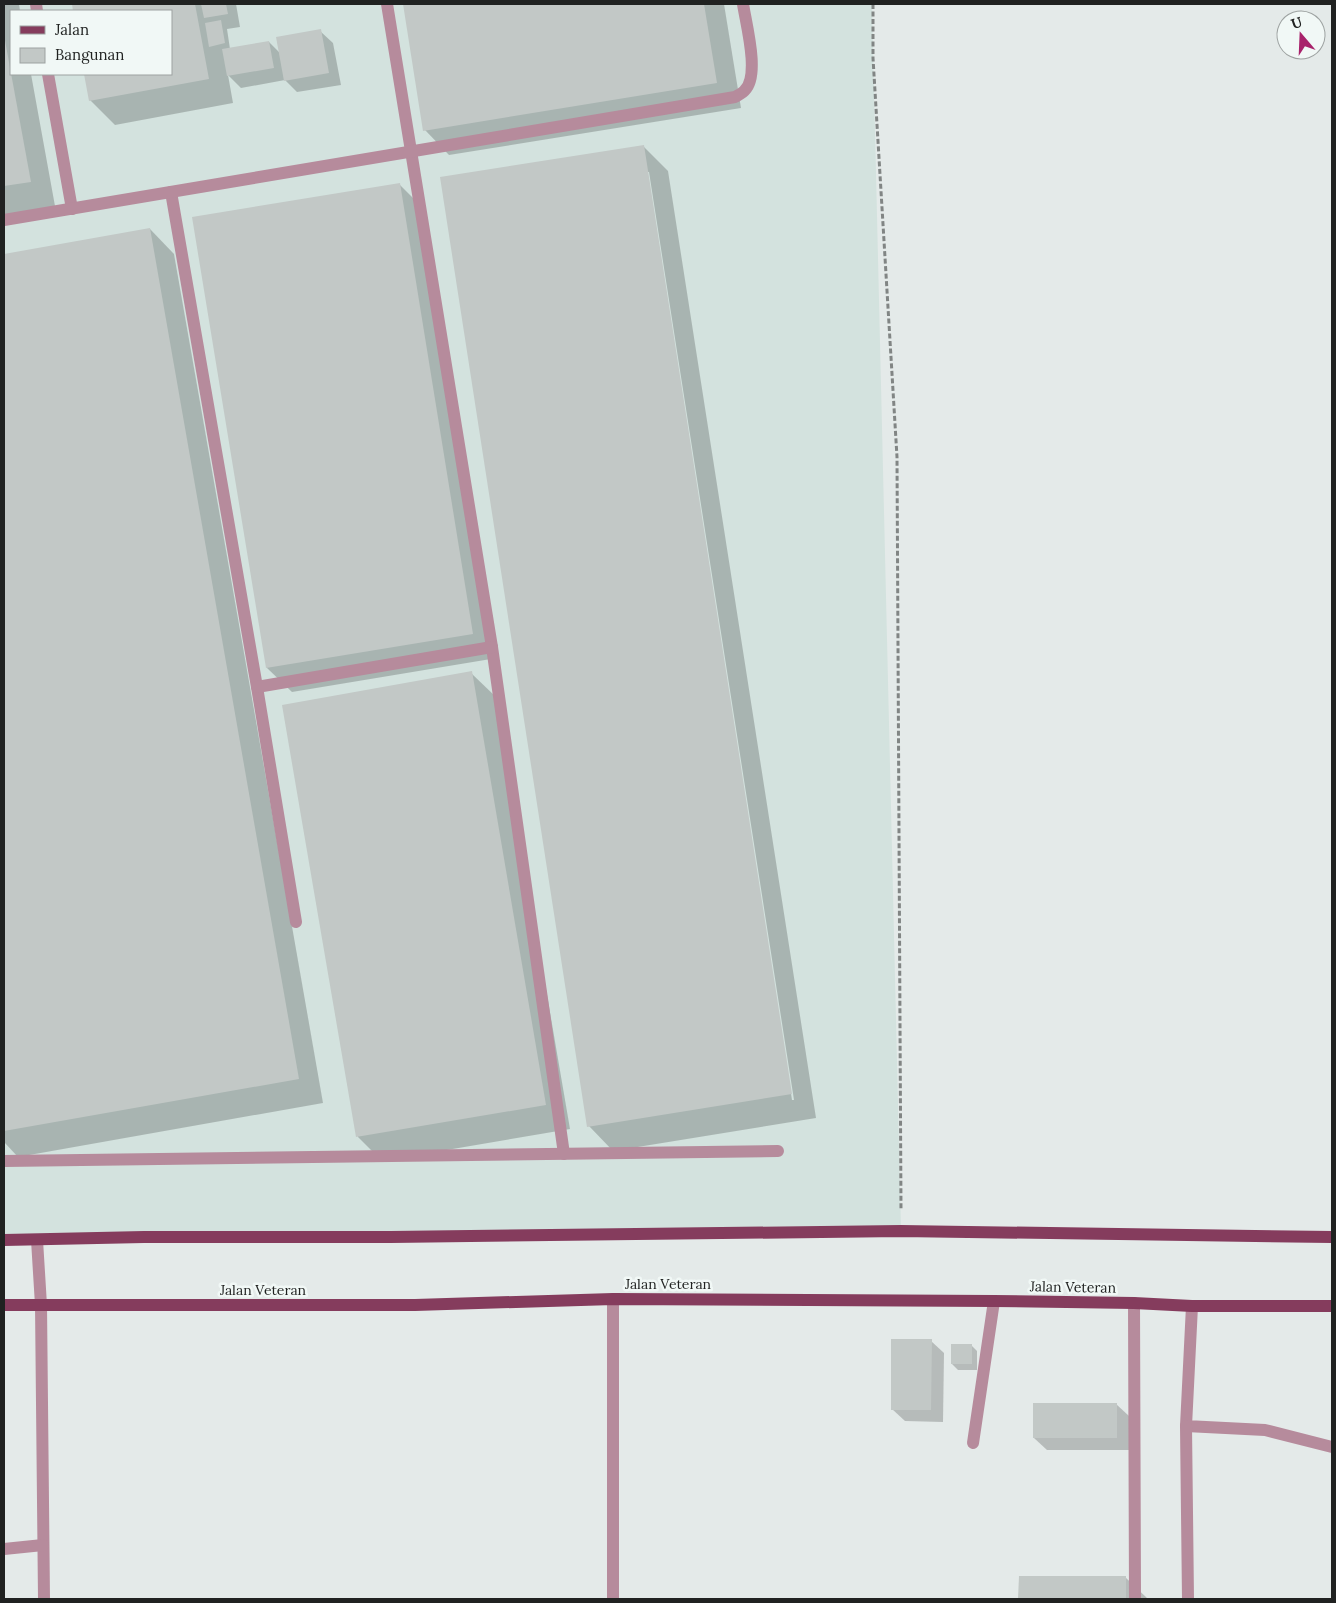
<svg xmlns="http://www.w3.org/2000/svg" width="1336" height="1603" viewBox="0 0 1336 1603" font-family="Lora,serif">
  <rect width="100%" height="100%" fill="#e4eae9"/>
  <path fill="#d3e2de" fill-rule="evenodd" d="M4,4H872L901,1231L4,1242ZM11,11H171V74H11Z"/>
  <g fill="#0003" fill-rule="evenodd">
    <polygon points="4,4 19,4 20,11 11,11 11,74 31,74 55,206 4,215"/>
    <polygon points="73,4 236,4 240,27 227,29 230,49 269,42 281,54 320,31 333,43 341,85 297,92 285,80 241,88 228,75 233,103 115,125 90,100 85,74 171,74 171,11 74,11"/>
    <polygon points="405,4 724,4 741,108 449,155 425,130"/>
    <path d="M643,146L668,171L816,1118L613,1151L589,1126ZM647,172H649L794,1100H792Z"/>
    <polygon points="399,184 424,209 497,658 292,692 267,668 194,218"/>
    <polygon points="150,229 174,254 323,1103 18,1157 4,1142 4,255"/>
    <polygon points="471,673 496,697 570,1129 382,1161 358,1137 284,706"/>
    <polygon points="931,1341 944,1353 943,1422 905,1421 892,1409"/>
    <polygon points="971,1345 977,1351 977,1370 958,1370 952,1364"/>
    <polygon points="1116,1404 1129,1416 1129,1450 1047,1450 1034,1438"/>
    <polygon points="1020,1577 1125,1577 1148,1599 1020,1599"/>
  </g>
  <g fill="#c2c8c6">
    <polygon points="72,4 195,4 209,79 89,101 84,74 171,74 171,11 73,11"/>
    <polygon points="201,4 226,4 228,14 204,18"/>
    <polygon points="403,4 704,4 717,83 423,131"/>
    <polygon points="221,20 225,43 209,47 205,23"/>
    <polygon points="321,29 329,73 284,81 276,37"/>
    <polygon points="4,35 31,182 4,186"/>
    <polygon points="269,41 274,68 227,76 222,49"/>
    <polygon points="644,145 792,1094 587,1127 440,177"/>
    <polygon points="400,183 473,634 266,668 192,217"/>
    <polygon points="150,228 299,1079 4,1131 4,254"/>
    <polygon points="472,671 546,1105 356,1137 282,705"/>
    <polygon points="891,1339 932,1339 931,1410 891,1410"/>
    <rect x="951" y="1344" width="21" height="20"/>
    <rect x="1033" y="1403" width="84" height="35"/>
    <polygon points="1019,1576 1126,1576 1126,1599 1018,1599"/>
  </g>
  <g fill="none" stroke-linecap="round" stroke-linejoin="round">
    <polyline stroke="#818584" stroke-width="3" stroke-dasharray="5 2.5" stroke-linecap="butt" points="873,4 873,58 897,457 901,1210"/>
    <g stroke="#b68b9c" stroke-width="12">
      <polyline points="36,4 37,11"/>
      <polyline points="387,4 492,647 564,1154"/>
      <polyline points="48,74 72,209"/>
      <polyline points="171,192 257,687 296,922"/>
      <path d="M4,220L735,97C738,95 743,93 745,90C760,75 746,24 743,4"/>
      <polyline points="257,687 492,647"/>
      <polyline points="4,1161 778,1151"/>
      <polyline points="37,1240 41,1305 44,1599"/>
      <polyline points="613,1299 613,1599"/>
      <polyline points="1134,1303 1135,1599"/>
      <polyline points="1192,1306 1186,1426 1265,1430 1332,1447"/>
      <polyline points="1186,1426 1188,1599"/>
      <polyline points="973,1443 994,1301"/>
      <polyline points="4,1549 43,1545"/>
    </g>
    <g stroke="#853c5d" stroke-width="12">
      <polyline points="4,1240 144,1237 391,1237 901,1231 1332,1237"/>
      <polyline points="4,1305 415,1305 613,1299 994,1301 1134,1303 1192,1306 1332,1306"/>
    </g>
  </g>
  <g text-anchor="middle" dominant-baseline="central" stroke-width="5" stroke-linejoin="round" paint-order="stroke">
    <g font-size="14" fill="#202221" stroke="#f1f8f6">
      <text x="668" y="1284">Jalan Veteran</text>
      <text transform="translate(1073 1287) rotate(1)">Jalan Veteran</text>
      <text x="263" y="1290">Jalan Veteran</text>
    </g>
  </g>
  <rect width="1336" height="1603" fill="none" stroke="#202221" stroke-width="10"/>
  <rect x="10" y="10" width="162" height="65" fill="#f1f8f6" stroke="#9da2a1"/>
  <rect x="20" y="26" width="25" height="8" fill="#853c5d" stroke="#9da2a1"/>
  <text x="55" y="35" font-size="15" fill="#202221">Jalan</text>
  <rect x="20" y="48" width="25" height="15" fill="#c2c8c6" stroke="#9da2a1"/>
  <text x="55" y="60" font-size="15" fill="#202221">Bangunan</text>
  <g transform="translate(1301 35) rotate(341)"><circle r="24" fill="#f1f8f6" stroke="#9da2a1"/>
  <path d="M0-4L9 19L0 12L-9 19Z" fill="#a8226b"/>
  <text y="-8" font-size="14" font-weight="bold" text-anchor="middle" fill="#202221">U</text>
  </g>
</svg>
